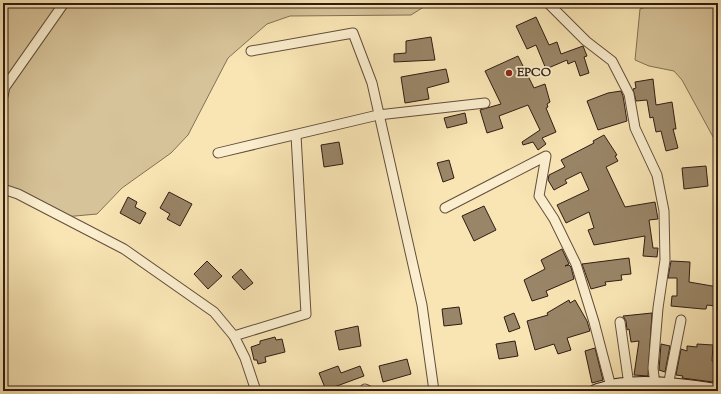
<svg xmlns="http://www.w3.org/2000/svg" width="721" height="394" viewBox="0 0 721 394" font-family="'Sorts Mill Goudy',serif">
  <rect width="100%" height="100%" fill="#f9e5b4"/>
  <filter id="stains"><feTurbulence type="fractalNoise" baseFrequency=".005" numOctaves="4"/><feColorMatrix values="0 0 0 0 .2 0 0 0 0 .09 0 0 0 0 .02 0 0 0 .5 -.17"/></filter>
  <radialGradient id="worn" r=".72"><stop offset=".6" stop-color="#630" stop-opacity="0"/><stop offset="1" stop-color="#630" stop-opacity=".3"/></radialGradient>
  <g fill="#d7c399" stroke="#847056">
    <polygon points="3,3 430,3 411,15 290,16 267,24 228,58 188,135 171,153 122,188 97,214 64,217 3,189"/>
    <polygon points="657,3 718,3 718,146 682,80 674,71 649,66 635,60 640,9"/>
  </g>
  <g fill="#998567" stroke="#301c14">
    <polygon points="536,17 549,45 557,42 561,54 583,46 587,56 584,57 589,73 580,76 575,61 568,64 567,60 546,69 536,45 527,49 516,26"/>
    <polygon points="431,37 435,60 394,62 394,54 406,53 406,41"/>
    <polygon points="518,56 534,88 545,84 550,102 547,104 548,107 546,108 556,132 542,138 546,144 538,150 533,142 523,145 522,142 540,130 528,105 499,116 503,128 487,133 480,110 501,104 485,71"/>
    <polygon points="446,69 449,82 427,88 429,99 405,103 401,77"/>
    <polygon points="653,79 656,105 672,102 676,129 673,129 678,148 666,151 661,131 656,132 653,117 650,118 647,100 636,101 633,89 636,88 635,82"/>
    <polygon points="621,91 623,96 627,121 598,130 587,101 608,93"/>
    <polygon points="465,113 467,123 447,128 444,118"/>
    <polygon points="604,135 617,155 615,156 618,161 606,167 625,207 655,202 658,219 649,220 653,248 658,248 657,257 643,256 645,236 594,245 588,230 594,228 589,212 566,223 557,205 589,190 581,172 565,180 567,183 554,190 548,180 549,175 565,167 561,160 594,143 593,141"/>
    <polygon points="339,142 343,164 324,167 321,145"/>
    <polygon points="449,160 454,178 443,182 437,163"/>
    <polygon points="706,166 708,186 684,189 682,168"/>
    <polygon points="169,192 192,204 180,226 167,219 170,214 160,208"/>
    <polygon points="128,197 137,202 135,207 146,213 140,224 120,213"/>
    <polygon points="484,206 496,230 474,241 462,216"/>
    <polygon points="562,249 569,264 565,266 569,265 571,267 574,279 546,291 548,296 532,301 524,280 545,269 541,260"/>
    <polygon points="629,258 631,274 621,275 622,280 605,282 606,285 591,289 582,264"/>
    <polygon points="207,261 222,276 208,289 194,274"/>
    <polygon points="671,261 690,262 689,282 718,287 718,301 716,301 715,306 707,305 706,309 703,309 671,306 672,296 677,296 677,278 668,278"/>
    <polygon points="241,269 253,283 244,290 232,277"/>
    <polygon points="569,300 570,303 575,300 587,321 590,331 567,338 571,350 558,354 554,344 535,350 527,321 548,315 547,313"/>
    <polygon points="459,307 462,324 444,326 442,309"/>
    <polygon points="514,313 520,328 509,332 504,317"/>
    <polygon points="652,313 648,376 634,375 639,341 631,342 629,329 627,330 626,321 623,316"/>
    <polygon points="358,326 361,346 339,350 335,331"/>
    <polygon points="275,337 276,340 282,339 285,352 265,357 266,362 258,364 257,360 254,360 251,347 260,344 260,341"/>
    <polygon points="515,341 518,356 499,359 496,344"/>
    <polygon points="661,344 670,346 665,372 659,370"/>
    <polygon points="697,344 713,345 712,361 717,362 713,382 682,378 683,376 676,375 681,349 687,351 687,346 697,347"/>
    <polygon points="595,348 603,380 592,383 585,351"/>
    <polygon points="407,359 411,374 383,382 379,366"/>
    <polygon points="338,366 341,373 360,366 364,376 326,390 319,373"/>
  </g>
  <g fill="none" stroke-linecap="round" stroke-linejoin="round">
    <defs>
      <g id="street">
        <polyline points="548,3 586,41 612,61 629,94 635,128 657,175 664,211 665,260 658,308 653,368 655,385"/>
        <polyline points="251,51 353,33 372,83 422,305 434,391"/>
        <polyline points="3,96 5,87 64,3"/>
        <polyline points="218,153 378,115 485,103"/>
        <polyline points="3,189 18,194 124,249 214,312 234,336 306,314 296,135"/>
        <polyline points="445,208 546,156 539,196 554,219 576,264 594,322 611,387"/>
        <polyline points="620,322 629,385"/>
        <polyline points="234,336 245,358 256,391"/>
        <polyline points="668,386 681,320"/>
        <polyline points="365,389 369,391"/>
      </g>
      <path id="secondary" d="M596,391C604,389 612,386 620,385C649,381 689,386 718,391"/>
    </defs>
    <use href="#street" stroke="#624e3c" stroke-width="11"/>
    <use href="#secondary" stroke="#301c14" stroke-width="15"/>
    <use href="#street" stroke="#fbeece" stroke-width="9"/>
    <use href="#secondary" stroke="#fbeece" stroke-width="13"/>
  </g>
  <circle fill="#8f2418" stroke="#fbeece" stroke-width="1.5" cx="509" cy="73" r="4"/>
  <g text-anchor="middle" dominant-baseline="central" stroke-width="3.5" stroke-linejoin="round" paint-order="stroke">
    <g font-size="12" font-weight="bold" fill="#301c14" stroke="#fbeece" text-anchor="start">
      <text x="517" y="73">EPCO</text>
    </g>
  </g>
  <rect width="721" height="394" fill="none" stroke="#f9e5b4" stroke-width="16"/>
  <rect x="4" y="4" width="713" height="386" fill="none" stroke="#301c14" stroke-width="2"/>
  <rect x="8" y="8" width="705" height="378" fill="none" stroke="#301c14"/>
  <rect width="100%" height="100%" filter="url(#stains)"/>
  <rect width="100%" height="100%" fill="url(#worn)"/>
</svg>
